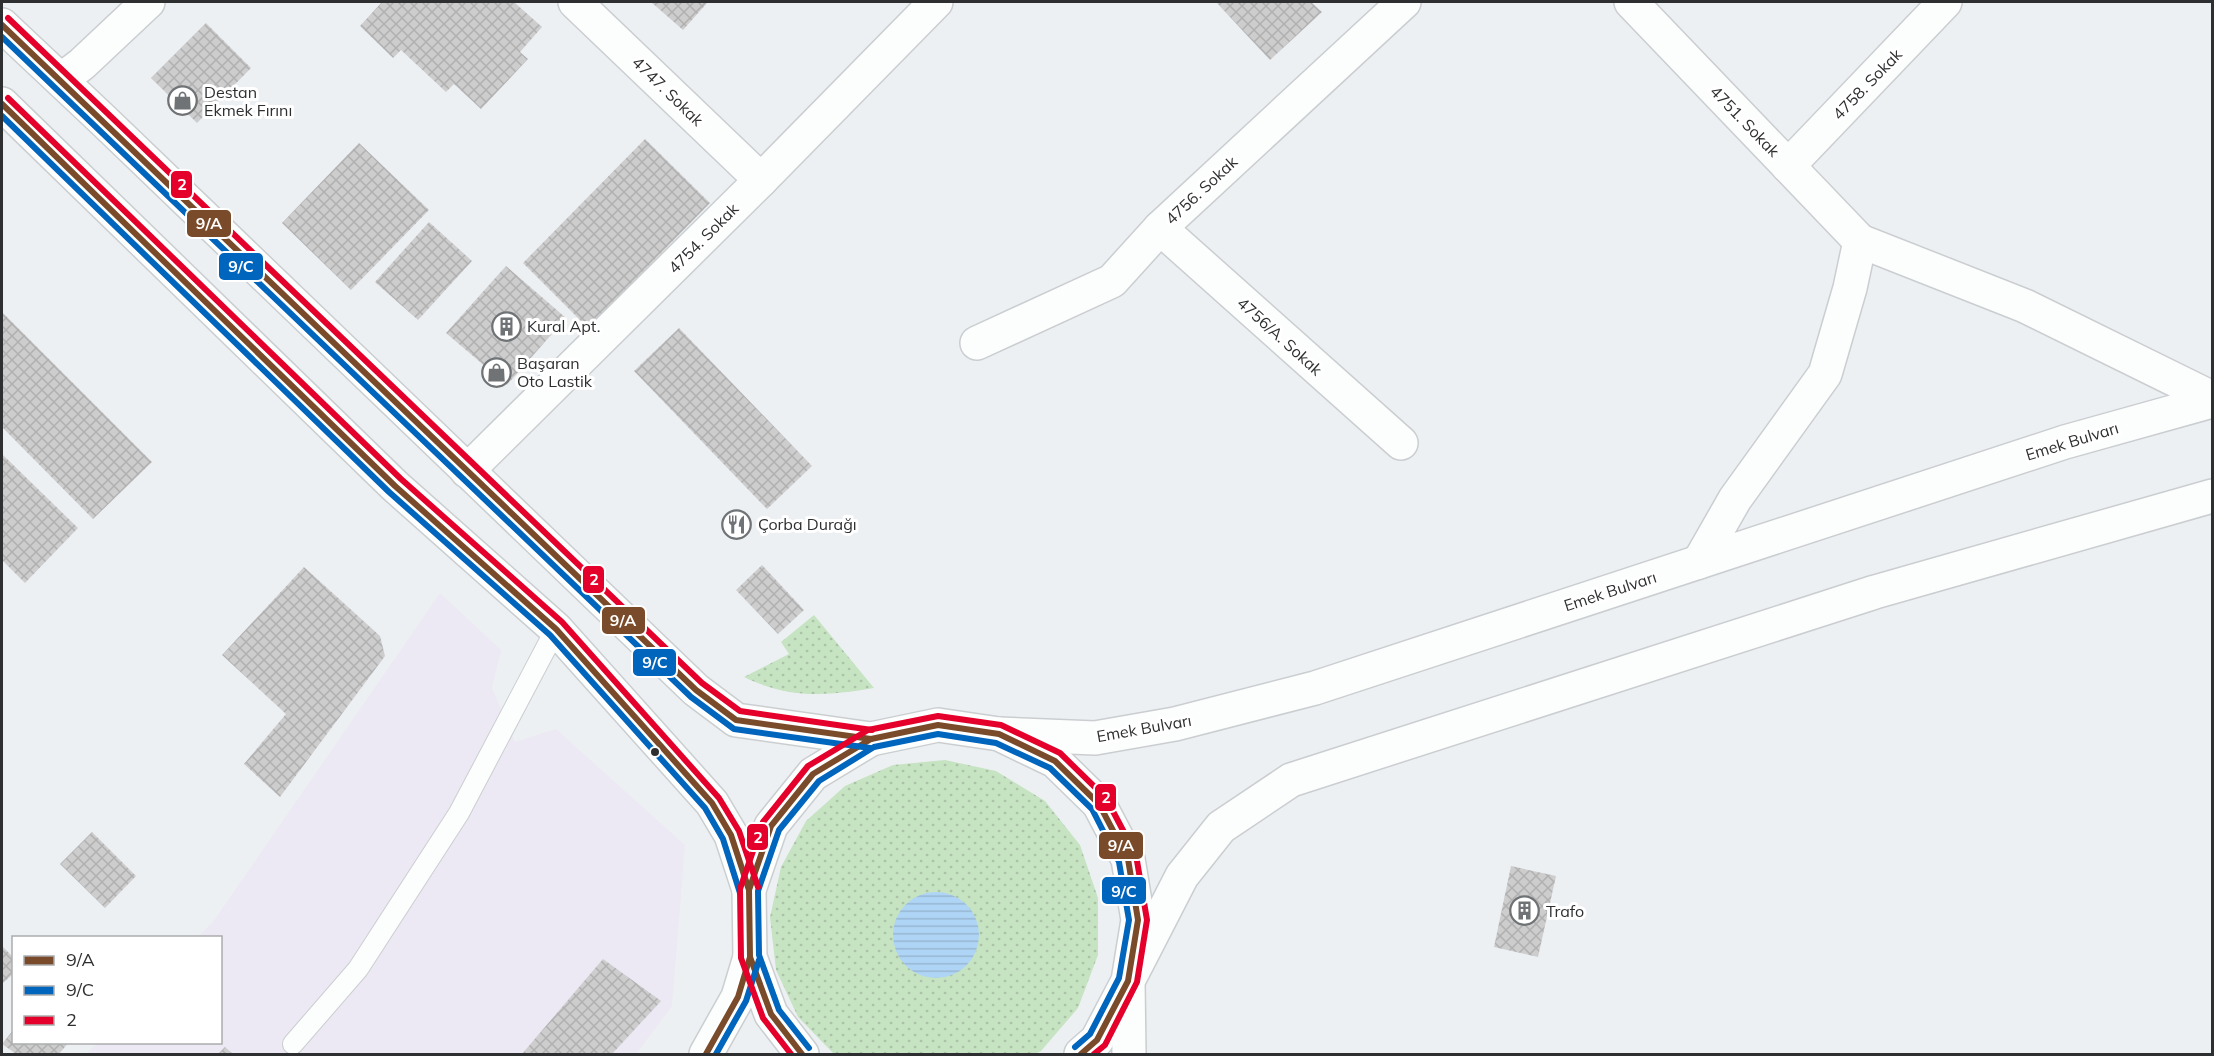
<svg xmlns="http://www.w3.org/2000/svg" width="2214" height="1056" viewBox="0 0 2214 1056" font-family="Mulish,sans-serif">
  <defs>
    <pattern id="grass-dots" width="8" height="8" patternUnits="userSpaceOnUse" patternTransform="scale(1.5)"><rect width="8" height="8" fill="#c6e3c2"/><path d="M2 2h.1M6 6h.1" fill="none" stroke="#aac3a7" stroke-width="1.8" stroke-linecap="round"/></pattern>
    <pattern id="water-rules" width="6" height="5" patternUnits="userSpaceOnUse" patternTransform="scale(1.5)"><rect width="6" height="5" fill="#afd5f6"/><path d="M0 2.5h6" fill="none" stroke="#97b7d3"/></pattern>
    <pattern id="building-cross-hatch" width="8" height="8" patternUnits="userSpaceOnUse" patternTransform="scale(1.5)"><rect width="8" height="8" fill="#cdcdce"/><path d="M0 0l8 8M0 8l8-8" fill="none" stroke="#b0b0b1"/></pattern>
  </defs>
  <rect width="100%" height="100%" fill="#edf0f3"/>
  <polygon fill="#ece8f4" points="440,593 501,650 492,688 515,742 556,729 685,845 672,1006 636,1054 86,1054 98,1043 220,1042 220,938 198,937 215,919"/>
  <g fill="url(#grass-dots)">
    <path d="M814,615L874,688C826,696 789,699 744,677L789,654L781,642Z"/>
    <polygon points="945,760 996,771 1045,801 1080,845 1098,898 1098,955 1078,1008 1041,1051 1035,1054 834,1054 798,1017 776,970 770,917 781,867 806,821 845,786 893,765"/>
  </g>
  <circle fill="url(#water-rules)" cx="936" cy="935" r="43"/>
  <g fill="url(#building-cross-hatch)">
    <polygon points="382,2 514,2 542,27 520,52 528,59 481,109 454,84 446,92 401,50 393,58 360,26"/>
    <polygon points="651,2 708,2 683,30"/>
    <polygon points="1216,2 1311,2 1322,12 1270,60"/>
    <polygon points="206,23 251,68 197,123 151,78"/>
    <polygon points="645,139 710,203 588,328 523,263"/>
    <polygon points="359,143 429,210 351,290 282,223"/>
    <polygon points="429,222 472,261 418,320 375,282"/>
    <polygon points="506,266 566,318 507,385 446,333"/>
    <polygon points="2,312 152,462 93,519 2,427"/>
    <polygon points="679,328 812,466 767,509 634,371"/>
    <polygon points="2,454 78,528 25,583 2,560"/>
    <polygon points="762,565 804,610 778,634 736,590"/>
    <polygon points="304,567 380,636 385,656 280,797 244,764 286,714 222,655"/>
    <polygon points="92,832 136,876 105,908 60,864"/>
    <polygon points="1511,866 1556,876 1538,957 1494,947"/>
    <polygon points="2,946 14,958 14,973 2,984"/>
    <polygon points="603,959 661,1001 612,1054 522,1054"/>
    <polygon points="14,1029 14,1042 69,1042 59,1054 16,1054 2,1044"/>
    <polygon points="225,1047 233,1054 218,1054"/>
  </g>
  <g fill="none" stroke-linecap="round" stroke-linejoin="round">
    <defs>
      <polyline id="service" points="293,1044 358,969 459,813 556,629"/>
      <g id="minor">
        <polyline points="575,2 761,180"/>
        <polyline points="1631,2 1860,241"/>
        <polyline points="61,80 82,64 148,2"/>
        <polyline points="1788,166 1945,2"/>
        <polyline points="1160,228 1401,443"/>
        <polyline points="977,343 1112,281 1160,228 1404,2"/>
        <polyline points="467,471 761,180 936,2"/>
        <polyline points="1699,562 1735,499 1825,374 1850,288 1860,241 2025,306 2212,398"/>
      </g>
      <g id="primary">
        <polyline points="2,25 103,120 696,690 736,720 871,739"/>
        <polyline points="2,104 395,486 556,629 712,803 731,835 749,890"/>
      </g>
      <g id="trunk">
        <polyline points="999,734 1095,738 1175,724 1315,688 2065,442 2212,401"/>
        <polyline points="706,1054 738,997 750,957"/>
        <polyline points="802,1054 771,1014 750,957 749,890 771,826 813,774 871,739 938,725 999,734 1055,761 1099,804 1128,859 1138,920 1128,981 1097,1040 1081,1054"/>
        <polyline points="1129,1054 1128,981 1182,876 1221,827 1291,780 1875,592 2212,496"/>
      </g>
    </defs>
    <use href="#service" stroke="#cbced0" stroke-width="22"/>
    <use href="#minor" stroke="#cbced0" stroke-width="36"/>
    <use href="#primary" stroke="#cbced0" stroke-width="36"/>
    <use href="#trunk" stroke="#cbced0" stroke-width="36"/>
    <use href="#service" stroke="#fcfdfd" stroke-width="20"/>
    <use href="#minor" stroke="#fcfdfd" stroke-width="33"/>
    <use href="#primary" stroke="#fcfdfd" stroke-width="33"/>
    <use href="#trunk" stroke="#fcfdfd" stroke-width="33"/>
    <defs>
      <g id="bus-1">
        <polyline points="2,25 696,690 736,720 871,739"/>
        <polyline points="2,104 395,486 556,629 712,803 731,835 749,890"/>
        <polyline points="706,1054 738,997 750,957"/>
        <polyline points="802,1054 771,1014 750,957 749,890 771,826 813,774 871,739 938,725 999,734 1055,761 1099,804 1128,859 1138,920 1128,981 1097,1040 1081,1054"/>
      </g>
      <g id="bus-2">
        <polyline points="2,37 691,697 734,729 870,748"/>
        <polyline points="2,116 389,492 550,635 705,808 723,839 740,893"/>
        <polyline points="809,1048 779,1010 759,955 758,891 779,830 819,781 874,747 938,734 996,743 1050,768 1092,809 1119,862 1129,920 1119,978 1090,1034 1075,1047"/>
        <polyline points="716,1054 746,1001 759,960"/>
      </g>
      <g id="bus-3">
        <polyline points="8,18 702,683 740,711 872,730"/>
        <polyline points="8,98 401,479 562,622 719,798 739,831 758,887"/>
        <polyline points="791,1054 763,1018 741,958 740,889 763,822 808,766 868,730 938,716 1001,725 1060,753 1106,798 1136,855 1147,920 1137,982 1105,1045 1094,1054"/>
      </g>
    </defs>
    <use href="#bus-1" stroke="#fff" stroke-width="10"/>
    <use href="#bus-2" stroke="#fff" stroke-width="10"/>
    <use href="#bus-3" stroke="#fff" stroke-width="10"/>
    <use href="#bus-1" stroke="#7a4b2a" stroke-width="6"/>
    <use href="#bus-2" stroke="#0065bd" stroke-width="6"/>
    <use href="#bus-3" stroke="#e4002b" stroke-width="6"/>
  </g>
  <defs>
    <symbol id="shop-ring" viewBox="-11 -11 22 22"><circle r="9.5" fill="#fff" stroke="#707375" stroke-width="1.5"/><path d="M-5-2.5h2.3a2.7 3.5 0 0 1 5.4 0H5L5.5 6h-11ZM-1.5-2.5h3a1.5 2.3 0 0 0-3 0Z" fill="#707375"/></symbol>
    <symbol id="building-ring" viewBox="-11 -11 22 22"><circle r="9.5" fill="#fff" stroke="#707375" stroke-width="1.5"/><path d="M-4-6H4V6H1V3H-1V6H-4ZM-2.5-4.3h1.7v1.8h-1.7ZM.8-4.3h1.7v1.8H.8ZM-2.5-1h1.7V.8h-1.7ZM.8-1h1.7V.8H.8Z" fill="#707375"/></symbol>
    <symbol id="restaurant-ring" viewBox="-11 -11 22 22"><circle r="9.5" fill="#fff" stroke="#707375" stroke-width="1.5"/><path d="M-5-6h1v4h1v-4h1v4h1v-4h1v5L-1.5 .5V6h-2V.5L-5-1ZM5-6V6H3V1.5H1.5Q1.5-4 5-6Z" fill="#707375"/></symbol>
  </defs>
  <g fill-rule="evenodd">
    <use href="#shop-ring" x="166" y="84" width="33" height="33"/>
    <use href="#building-ring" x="490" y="310" width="33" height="33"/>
    <use href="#shop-ring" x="480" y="356" width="33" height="33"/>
    <use href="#restaurant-ring" x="720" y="508" width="33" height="33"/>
    <use href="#building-ring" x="1508" y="894" width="33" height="33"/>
  </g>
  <circle fill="#2d2f31" stroke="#fff" stroke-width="2" cx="655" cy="752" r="5"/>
  <g text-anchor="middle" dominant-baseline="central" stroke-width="6" stroke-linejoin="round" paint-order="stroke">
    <g font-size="16" fill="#2d2f31" stroke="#fff">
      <text transform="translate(1867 84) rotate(-46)">4758. Sokak</text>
      <text transform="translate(668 91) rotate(44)">4747. Sokak</text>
      <text transform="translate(1745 121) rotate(46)">4751. Sokak</text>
      <text transform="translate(1201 190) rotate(-43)">4756. Sokak</text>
      <text transform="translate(703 238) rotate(-45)">4754. Sokak</text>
      <text transform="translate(1280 336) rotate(42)">4756/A. Sokak</text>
      <text transform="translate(2072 441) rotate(-17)">Emek Bulvarı</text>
      <text transform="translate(1610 591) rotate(-18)">Emek Bulvarı</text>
      <text transform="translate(1144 728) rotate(-10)">Emek Bulvarı</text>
    </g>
    <g font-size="16" fill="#2d2f31" stroke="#fff" text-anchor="start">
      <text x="204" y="92">Destan<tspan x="204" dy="18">Ekmek Fırını</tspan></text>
      <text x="527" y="326">Kural Apt.</text>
      <text x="517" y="363">Başaran<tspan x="517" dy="18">Oto Lastik</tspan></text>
      <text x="758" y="524">Çorba Durağı</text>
      <text x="1546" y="911">Trafo</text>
    </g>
  </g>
  <g stroke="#fff" stroke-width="2">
    <rect x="170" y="170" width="23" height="29" rx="6" fill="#e4002b"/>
    <rect x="186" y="209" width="46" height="29" rx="6" fill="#7a4b2a"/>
    <rect x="218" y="252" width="46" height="29" rx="6" fill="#0065bd"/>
    <rect x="582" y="565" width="23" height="29" rx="6" fill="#e4002b"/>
    <rect x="601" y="606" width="45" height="29" rx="6" fill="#7a4b2a"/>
    <rect x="632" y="648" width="45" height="29" rx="6" fill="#0065bd"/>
    <rect x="1094" y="783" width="23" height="29" rx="6" fill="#e4002b"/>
    <rect x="746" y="823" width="23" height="28" rx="6" fill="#e4002b"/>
    <rect x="1098" y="831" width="46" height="29" rx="6" fill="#7a4b2a"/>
    <rect x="1101" y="876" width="46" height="29" rx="6" fill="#0065bd"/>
  </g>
  <g font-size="16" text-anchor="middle" font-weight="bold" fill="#fff">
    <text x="182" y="190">2</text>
    <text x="209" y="229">9/A</text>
    <text x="241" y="272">9/C</text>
    <text x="594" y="585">2</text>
    <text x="623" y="626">9/A</text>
    <text x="655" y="668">9/C</text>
    <text x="1106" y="803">2</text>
    <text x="758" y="843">2</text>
    <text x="1121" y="851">9/A</text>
    <text x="1124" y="897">9/C</text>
  </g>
  <rect width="2214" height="1056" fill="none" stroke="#2d2f31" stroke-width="6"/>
  <rect x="12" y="936" width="210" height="108" fill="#ffffff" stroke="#abacad" stroke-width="1.5"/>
  <rect x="24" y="956" width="30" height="9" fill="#7a4b2a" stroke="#abacad" stroke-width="1.5"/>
  <text x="66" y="966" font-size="18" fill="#2d2f31">9/A</text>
  <rect x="24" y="986" width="30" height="9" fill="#0065bd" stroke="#abacad" stroke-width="1.5"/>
  <text x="66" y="996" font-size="18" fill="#2d2f31">9/C</text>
  <rect x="24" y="1016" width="30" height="9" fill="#e4002b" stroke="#abacad" stroke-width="1.5"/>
  <text x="66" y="1026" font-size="18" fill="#2d2f31">2</text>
</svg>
